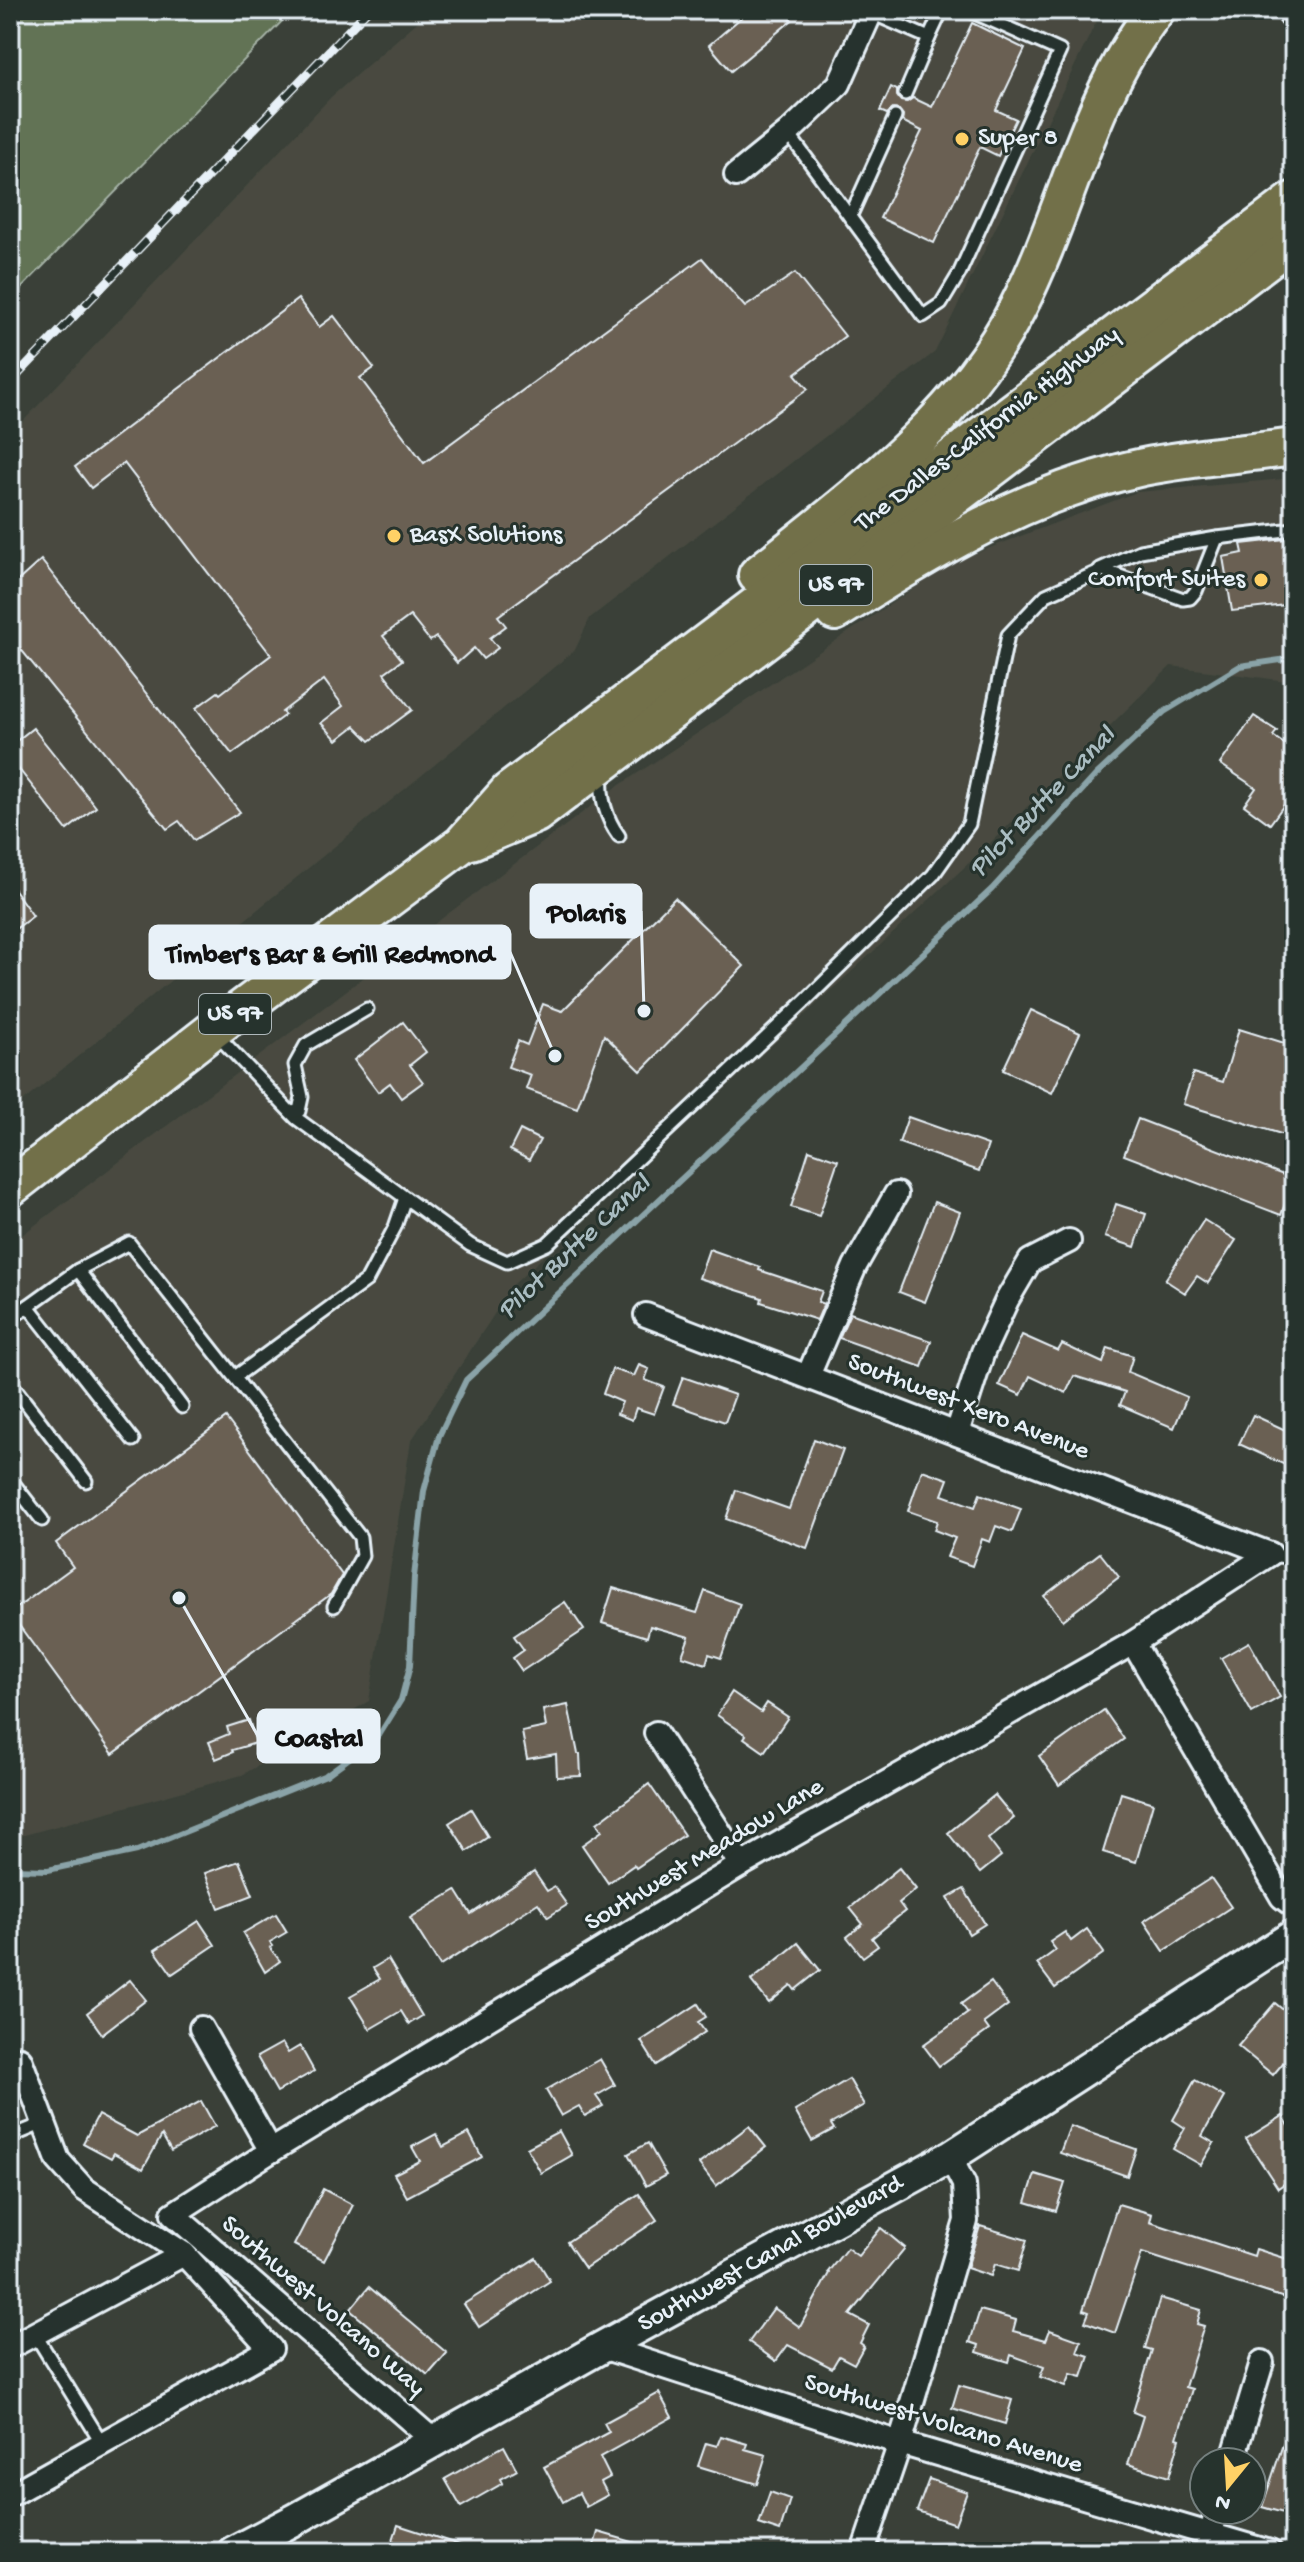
<svg xmlns="http://www.w3.org/2000/svg" width="1304" height="2562" viewBox="0 0 1304 2562" font-family="'Gochi Hand',sans-serif">
  <rect width="100%" height="100%" fill="#3a4038"/>
  <filter id="ink" filterUnits="userSpaceOnUse"><feTurbulence type="fractalNoise" baseFrequency=".0125" numOctaves="2"/><feDisplacementMap in="SourceGraphic" scale="16" xChannelSelector="R" yChannelSelector="G"/><feConvolveMatrix kernelMatrix="1 2 1 2 8 2 1 2 1" color-interpolation-filters="sRGB"/></filter>
  <g filter="url(#ink)">
    <g fill="#484a40">
      <polygon points="431,10 1102,10 935,352 590,618 575,650 10,1112 10,435 331,97"/>
      <polygon points="1294,478 1294,682 1171,666 983,850 514,1284 411,1441 369,1701 242,1775 10,1839 10,1244 611,791 955,561 1137,492"/>
    </g>
    <polygon fill="#627355" stroke="#a5b2a6" stroke-width="2" points="10,10 293,10 10,300"/>
    <g fill="none" stroke-linecap="round" stroke-linejoin="round">
      <polyline stroke="#8aa3a8" stroke-width="6" points="10,1869 48,1870 137,1851 326,1775 378,1737 401,1700 410,1666 414,1577 424,1491 439,1436 466,1380 992,889 1096,775 1164,712 1240,666 1294,658"/>
    </g>
    <g fill="#6a6053" stroke="#e8f1f8" stroke-width="2">
      <polygon points="750,10 784,10 792,20 731,71 709,45"/>
      <polygon points="972,23 1025,49 996,110 1016,119 998,156 980,147 934,243 880,218 922,131 902,121 903,115 899,110 893,109 887,114 880,111 891,87 897,90 897,96 901,101 907,102 913,98 932,107"/>
      <polygon points="702,258 745,307 795,273 845,336 795,374 808,389 498,616 506,626 490,638 498,648 483,659 474,648 457,663 436,637 430,641 410,616 383,636 402,660 384,673 412,710 370,741 355,726 337,740 321,723 343,706 324,680 282,712 285,715 232,754 196,708 218,692 220,694 271,655 124,463 91,488 75,467 298,299 319,327 334,316 374,368 360,378 424,463"/>
      <polygon points="1294,538 1294,604 1232,611 1223,557 1243,553 1241,544"/>
      <polygon points="41,560 213,778 240,812 194,840 179,821 167,829 10,636 10,588"/>
      <polygon points="1254,716 1277,731 1273,736 1294,751 1294,791 1270,824 1244,805 1256,788 1220,764"/>
      <polygon points="33,728 96,807 67,830 10,758 10,746"/>
      <polygon points="10,884 33,916 10,933"/>
      <polygon points="675,898 744,966 641,1071 604,1035 577,1108 526,1089 531,1075 508,1067 518,1041 527,1045 543,1004 562,1011"/>
      <polygon points="1031,1010 1080,1033 1052,1093 1003,1070"/>
      <polygon points="403,1022 426,1052 410,1065 423,1082 401,1098 390,1083 378,1092 354,1060"/>
      <polygon points="1239,1029 1294,1046 1294,1138 1183,1104 1193,1073 1223,1082"/>
      <polygon points="908,1117 988,1145 979,1171 899,1143"/>
      <polygon points="1138,1119 1294,1179 1281,1215 1124,1155"/>
      <polygon points="520,1130 540,1140 529,1160 510,1150"/>
      <polygon points="809,1150 838,1160 819,1216 791,1207"/>
      <polygon points="934,1202 960,1212 925,1302 899,1292"/>
      <polygon points="1116,1204 1146,1214 1135,1247 1105,1237"/>
      <polygon points="1204,1220 1236,1240 1208,1283 1197,1276 1185,1293 1165,1280"/>
      <polygon points="709,1249 760,1267 759,1270 822,1291 818,1302 824,1304 817,1320 761,1302 762,1298 699,1278"/>
      <polygon points="850,1313 931,1341 922,1367 839,1338"/>
      <polygon points="1022,1335 1058,1351 1062,1344 1103,1363 1108,1348 1133,1356 1128,1372 1187,1397 1174,1428 1120,1405 1125,1392 1074,1376 1066,1393 1030,1376 1021,1395 999,1385"/>
      <polygon points="639,1365 649,1369 645,1380 664,1387 654,1414 636,1408 632,1420 617,1414 622,1402 603,1394 612,1369 634,1376"/>
      <polygon points="683,1377 735,1395 725,1422 673,1404"/>
      <polygon points="1253,1415 1294,1434 1294,1469 1239,1444"/>
      <polygon points="226,1418 342,1575 331,1594 113,1754 10,1613 73,1567 56,1543"/>
      <polygon points="814,1439 843,1450 807,1548 726,1519 736,1490 789,1509"/>
      <polygon points="922,1470 948,1479 942,1495 975,1507 980,1494 1021,1509 1012,1532 996,1526 990,1542 982,1539 972,1566 947,1557 955,1538 934,1530 937,1521 908,1511"/>
      <polygon points="1100,1553 1119,1577 1063,1620 1044,1596"/>
      <polygon points="613,1588 697,1613 705,1591 740,1604 721,1658 709,1654 706,1664 682,1656 689,1637 650,1626 647,1637 602,1623"/>
      <polygon points="565,1602 584,1630 522,1671 513,1658 524,1650 514,1636"/>
      <polygon points="1249,1642 1280,1697 1252,1713 1221,1658"/>
      <polygon points="732,1692 761,1712 767,1703 788,1717 764,1752 744,1738 746,1735 717,1715"/>
      <polygon points="568,1705 578,1754 580,1754 581,1776 557,1777 556,1754 527,1759 522,1732 546,1727 543,1710"/>
      <polygon points="1104,1710 1124,1739 1059,1785 1039,1756"/>
      <polygon points="249,1720 256,1743 232,1750 233,1752 216,1759 209,1742 229,1734 227,1727"/>
      <polygon points="649,1784 684,1835 636,1868 634,1865 608,1883 582,1845 602,1831 597,1823"/>
      <polygon points="1121,1793 1153,1803 1136,1862 1103,1852"/>
      <polygon points="995,1795 1014,1818 988,1839 1001,1856 980,1873 948,1833"/>
      <polygon points="471,1809 488,1837 467,1851 449,1823"/>
      <polygon points="239,1861 253,1895 219,1908 205,1873"/>
      <polygon points="899,1868 916,1889 899,1903 905,1911 872,1938 878,1946 863,1957 847,1937 863,1924 850,1908"/>
      <polygon points="534,1872 547,1891 554,1887 567,1905 548,1917 538,1903 440,1966 410,1918 456,1890 471,1914"/>
      <polygon points="1211,1878 1231,1907 1164,1951 1144,1921"/>
      <polygon points="964,1889 985,1924 969,1934 948,1898"/>
      <polygon points="276,1914 287,1932 270,1942 273,1946 270,1948 280,1961 265,1972 243,1933"/>
      <polygon points="199,1921 215,1945 172,1974 155,1950"/>
      <polygon points="1087,1929 1104,1953 1055,1988 1037,1964 1056,1950 1050,1942 1065,1932 1071,1941"/>
      <polygon points="798,1943 820,1970 795,1990 791,1985 769,2003 751,1981"/>
      <polygon points="388,1959 422,2016 409,2024 401,2011 370,2029 350,1996 380,1979 373,1968"/>
      <polygon points="130,1980 146,2000 102,2034 87,2013"/>
      <polygon points="991,1982 1008,2005 984,2023 989,2030 939,2066 923,2045 968,2013 961,2004"/>
      <polygon points="1275,2003 1294,2019 1294,2050 1273,2075 1238,2046"/>
      <polygon points="698,2004 706,2017 698,2022 705,2032 656,2065 641,2041"/>
      <polygon points="282,2043 288,2053 300,2046 314,2071 277,2092 257,2057"/>
      <polygon points="600,2059 615,2085 596,2096 603,2106 585,2116 579,2106 561,2116 546,2090"/>
      <polygon points="849,2079 864,2105 831,2124 834,2129 812,2141 795,2111"/>
      <polygon points="1195,2080 1224,2097 1202,2136 1214,2143 1201,2165 1173,2149 1185,2128 1173,2120"/>
      <polygon points="201,2101 215,2126 171,2151 162,2135 143,2169 114,2153 111,2158 83,2143 98,2115 137,2136"/>
      <polygon points="1283,2116 1294,2134 1294,2177 1278,2188 1246,2139"/>
      <polygon points="749,2126 766,2147 716,2186 699,2164"/>
      <polygon points="1070,2126 1136,2149 1127,2176 1060,2153"/>
      <polygon points="559,2131 572,2155 541,2173 527,2148"/>
      <polygon points="469,2133 482,2157 407,2197 394,2174 420,2161 412,2147 436,2134 443,2147"/>
      <polygon points="648,2143 666,2175 646,2186 628,2154"/>
      <polygon points="1035,2174 1065,2183 1056,2211 1026,2202"/>
      <polygon points="323,2189 353,2205 324,2261 294,2245"/>
      <polygon points="639,2194 657,2220 585,2268 567,2242"/>
      <polygon points="1118,2204 1152,2214 1150,2222 1254,2256 1256,2249 1294,2261 1294,2301 1142,2253 1115,2333 1085,2322 1089,2312 1083,2310"/>
      <polygon points="980,2226 1027,2240 1018,2271 995,2264 991,2276 967,2268"/>
      <polygon points="881,2228 905,2248 850,2315 869,2325 860,2343 864,2346 854,2364 839,2356 832,2368 788,2345 776,2361 749,2342 774,2308 800,2327 829,2273 828,2272 847,2248 858,2256"/>
      <polygon points="536,2258 550,2281 479,2327 464,2304"/>
      <polygon points="369,2287 447,2353 428,2375 350,2310"/>
      <polygon points="1160,2298 1201,2310 1197,2324 1204,2326 1185,2387 1192,2389 1177,2438 1180,2439 1169,2477 1128,2464 1143,2416 1133,2412 1152,2350 1145,2348"/>
      <polygon points="980,2310 1016,2320 1013,2331 1046,2340 1050,2330 1081,2341 1077,2352 1089,2356 1082,2377 1071,2374 1066,2386 1040,2377 1044,2367 1011,2355 1009,2362 977,2352 979,2345 970,2342"/>
      <polygon points="959,2385 1012,2400 1005,2424 952,2408"/>
      <polygon points="659,2393 672,2417 600,2457 610,2477 601,2482 608,2495 586,2507 579,2493 563,2502 544,2467 609,2432 604,2423"/>
      <polygon points="1290,2423 1294,2423 1294,2516 1262,2507"/>
      <polygon points="721,2436 747,2444 745,2449 766,2455 757,2484 698,2466 706,2443 717,2446"/>
      <polygon points="504,2446 517,2470 501,2479 503,2483 461,2507 445,2479"/>
      <polygon points="929,2479 967,2492 955,2524 917,2511"/>
      <polygon points="770,2492 790,2499 780,2531 759,2524"/>
      <polygon points="398,2525 472,2549 471,2552 389,2552"/>
      <polygon points="598,2532 653,2548 652,2552 592,2552"/>
    </g>
    <g fill="none" stroke-linecap="round" stroke-linejoin="round">
      <defs>
        <g id="service">
          <polyline points="867,11 929,38 942,10"/>
          <polyline points="905,94 929,38"/>
          <polyline points="788,133 923,316 941,304 959,274 1060,51 968,10"/>
          <polyline points="850,217 895,117"/>
          <polygon points="1217,538 1196,591 1190,598 1183,599 1100,569 1140,551"/>
          <polyline points="1217,538 1294,529"/>
          <path d="M602,773C600,797 605,817 619,836"/>
          <polyline points="215,1033 296,1118 470,1245 507,1262 547,1244 806,1000 933,875 969,824 1008,635 1046,595 1102,570"/>
          <polyline points="291,1112 299,1111 302,1097 295,1065 306,1045 367,1009"/>
          <polyline points="78,1270 182,1407"/>
          <polyline points="28,1306 133,1440"/>
          <polyline points="10,1319 78,1270 129,1243 360,1537 362,1556 334,1606"/>
          <polyline points="235,1377 367,1280 395,1227 405,1198"/>
          <polyline points="10,1382 86,1481"/>
          <polyline points="10,1479 42,1520"/>
          <polyline points="1270,1554 1294,1559"/>
          <polyline points="10,2137 44,2123"/>
          <polyline points="35,2334 102,2443"/>
        </g>
        <g id="minor">
          <polyline points="736,175 788,133 839,84 872,10"/>
          <polyline points="646,1315 1270,1554"/>
          <polyline points="808,1376 855,1266 896,1194"/>
          <polyline points="957,1433 983,1352 1007,1300 1030,1261 1069,1241"/>
          <polyline points="1133,1643 1282,1897 1294,1906"/>
          <polyline points="656,1733 741,1865"/>
          <polyline points="201,2028 271,2151"/>
          <polyline points="10,2347 184,2254"/>
          <polyline points="602,2347 900,2443 1270,2552"/>
          <polyline points="434,2441 173,2214 271,2151 741,1865 1133,1643 1270,1554"/>
          <polyline points="1232,2462 1262,2362"/>
          <polyline points="10,2495 271,2349 184,2254 84,2189 58,2160 20,2059"/>
          <polyline points="863,2552 900,2443 966,2221 964,2184 950,2157"/>
          <polyline points="1206,2552 1217,2510"/>
        </g>
        <g id="secondary">
          <polyline points="1292,10 1294,13"/>
          <polyline points="233,2552 296,2519 602,2347 950,2157 1294,1935"/>
        </g>
        <g id="trunk">
          <path d="M757,575C853,498 961,420 1018,307C1068,209 1087,98 1156,10"/>
          <path d="M835,612C932,551 1029,491 1143,467C1192,457 1244,454 1294,447"/>
          <polyline points="471,841 536,814 1294,240"/>
          <polyline points="10,1188 213,1030 462,844 509,791 1294,200"/>
        </g>
      </defs>
      <use href="#service" stroke="#e8f1f8" stroke-width="17"/>
      <use href="#minor" stroke="#e8f1f8" stroke-width="28"/>
      <use href="#secondary" stroke="#e8f1f8" stroke-width="36"/>
      <use href="#trunk" stroke="#e8f1f8" stroke-width="42"/>
      <use href="#service" stroke="#26332d" stroke-width="11"/>
      <use href="#minor" stroke="#26332d" stroke-width="22"/>
      <use href="#secondary" stroke="#26332d" stroke-width="30"/>
      <use href="#trunk" stroke="#726f4a" stroke-width="36"/>
      <defs>
        <polyline id="rail" points="10,383 368,10"/>
      </defs>
      <use href="#rail" stroke="#e8f1f8" stroke-width="9"/>
      <use href="#rail" stroke="#26332d" stroke-width="6" stroke-dasharray="18" stroke-linecap="butt"/>
    </g>
  </g>
  <g fill="#ffd166" stroke="#26332d" stroke-width="3">
    <circle cx="962" cy="139" r="8"/>
    <circle cx="394" cy="536" r="8"/>
    <circle cx="1261" cy="580" r="8"/>
  </g>
  <g text-anchor="middle" dominant-baseline="central" stroke-width="6" stroke-linejoin="round" paint-order="stroke">
    <g fill="#26332d" stroke="#aeb8bb" stroke-width="2">
      <rect x="800" y="565" width="72" height="40" rx="6"/>
      <rect x="199" y="994" width="72" height="40" rx="6"/>
    </g>
    <g font-size="24" font-weight="bold" fill="#e8f1f8">
      <text x="836" y="585">US 97</text>
      <text x="235" y="1014">US 97</text>
    </g>
    <g font-size="26" fill="#e8f1f8" stroke="#26332d" text-anchor="start">
      <text x="978" y="139">Super 8</text>
      <text x="410" y="536">BasX Solutions</text>
      <text x="1245" y="580" text-anchor="end">Comfort Suites</text>
    </g>
    <g font-size="26" fill="#e8f1f8" stroke="#26332d">
      <text transform="translate(988 430) rotate(-37)">The Dalles-California Highway</text>
      <text transform="translate(968 1408) rotate(21)">Southwest Xero Avenue</text>
      <text transform="translate(705 1856) rotate(-31)">Southwest Meadow Lane</text>
      <text transform="translate(771 2255) rotate(-29)">Southwest Canal Boulevard</text>
      <text transform="translate(322 2307) rotate(41)">Southwest Volcano Way</text>
      <text transform="translate(943 2425) rotate(17)">Southwest Volcano Avenue</text>
    </g>
    <g font-size="28" font-style="italic" fill="#aabdc2" stroke="#26332d">
      <text transform="translate(1043 803) rotate(-46)">Pilot Butte Canal</text>
      <text transform="translate(575 1248) rotate(-43)">Pilot Butte Canal</text>
    </g>
  </g>
  <path fill="none" stroke="#e8f1f8" stroke-width="3" d="M644 1011L641 911M555 1056L510 952M179 1598L258 1736"/>
  <g fill="#e8f1f8" stroke="#26332d" stroke-width="3">
    <circle cx="644" cy="1011" r="8"/>
    <circle cx="555" cy="1056" r="8"/>
    <circle cx="179" cy="1598" r="8"/>
  </g>
  <g fill="#e8f1f8" stroke="#e8f1f8" stroke-width="3">
    <rect x="531" y="885" width="110" height="52" rx="8"/>
    <rect x="150" y="926" width="360" height="52" rx="8"/>
    <rect x="258" y="1710" width="121" height="52" rx="8"/>
  </g>
  <g font-size="28" text-anchor="middle" font-weight="bold" fill="#111">
    <text x="586" y="921">Polaris</text>
    <text x="330" y="962">Timber's Bar &amp; Grill Redmond</text>
    <text x="319" y="1746">Coastal</text>
  </g>
  <rect width="1304" height="2562" fill="none" stroke="#26332d" stroke-width="40"/>
  <rect x="20" y="20" width="1264" height="2522" fill="none" stroke="#e8f1f8" stroke-width="3" filter="url(#ink)"/>
  <g transform="translate(1228 2486) rotate(198)"><circle r="38" fill="#26332d" stroke="#747f7e" stroke-width="2"/>
  <path d="M0-6L14 30L0 20L-14 30Z" fill="#ffd166"/>
  <text y="-12" font-size="22" font-weight="bold" text-anchor="middle" fill="#e8f1f8">N</text>
  </g>
</svg>
